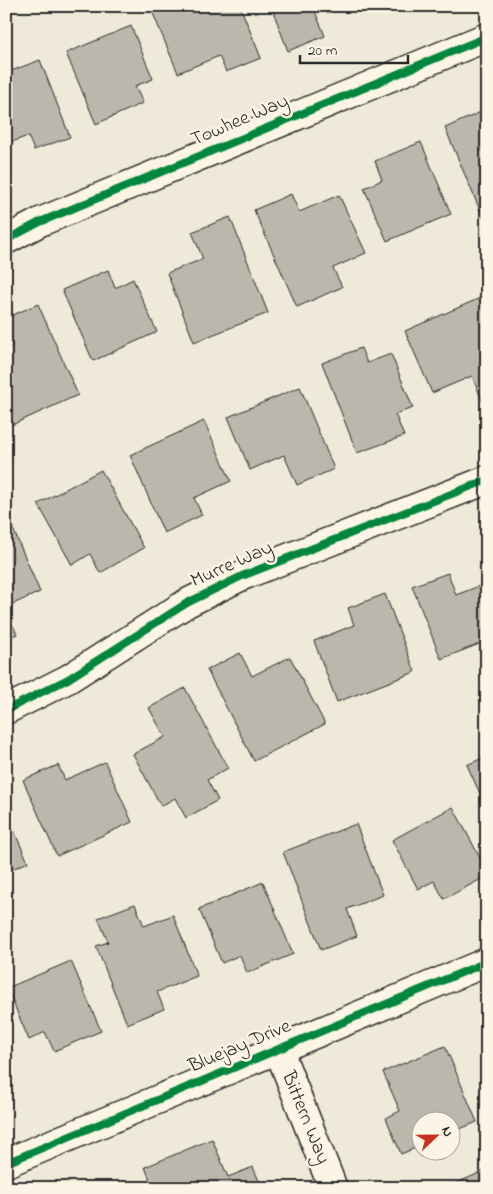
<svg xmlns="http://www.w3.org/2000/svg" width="493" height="1194" viewBox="0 0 493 1194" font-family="'Indie Flower',sans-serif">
  <rect width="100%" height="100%" fill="#efe9da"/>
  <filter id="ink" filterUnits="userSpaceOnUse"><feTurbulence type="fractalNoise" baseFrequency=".02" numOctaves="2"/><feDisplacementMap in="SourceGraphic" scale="10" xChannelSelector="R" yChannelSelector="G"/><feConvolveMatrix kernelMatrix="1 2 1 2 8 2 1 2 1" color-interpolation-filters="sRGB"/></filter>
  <g filter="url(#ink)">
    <g fill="#bcb7ac" stroke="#2b2b2b">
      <polygon points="164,6 240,6 261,58 226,72 219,56 178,73 152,11"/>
      <polygon points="271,6 321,6 314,9 325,36 288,51"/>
      <polygon points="131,26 153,79 135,86 143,103 96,124 66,53"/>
      <polygon points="40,60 70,137 34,150 28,136 6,144 6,73"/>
      <polygon points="481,112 487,126 487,221 485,222 445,128"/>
      <polygon points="421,142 451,214 387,241 364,188 382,180 375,161"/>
      <polygon points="291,194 299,212 339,195 366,253 333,268 342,287 297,307 254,210"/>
      <polygon points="230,217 268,313 194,342 167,273 203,259 192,232"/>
      <polygon points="108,270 115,288 133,279 157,332 93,361 62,290"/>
      <polygon points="480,298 487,314 487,404 484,405 472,376 432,393 405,331"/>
      <polygon points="38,304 78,395 7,427 6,348 12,346 6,333 6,318"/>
      <polygon points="361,348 367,363 391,354 413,408 395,414 404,436 357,453 322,363"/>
      <polygon points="300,387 334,469 297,485 284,455 250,470 228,417"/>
      <polygon points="204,421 231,481 194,498 202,515 164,533 130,455"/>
      <polygon points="101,470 144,548 100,573 90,554 72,565 38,504"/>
      <polygon points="10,522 40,592 6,607 6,524"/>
      <polygon points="448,573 456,595 487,583 487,641 441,659 412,586"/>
      <polygon points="385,594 415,672 337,702 314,641 354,625 348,608"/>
      <polygon points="6,611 17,634 6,639"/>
      <polygon points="240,653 252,676 290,657 325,724 254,761 207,670"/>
      <polygon points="185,688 228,768 207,780 218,800 186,818 175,798 161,806 133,754 165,737 149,708"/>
      <polygon points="487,756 487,809 467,765"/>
      <polygon points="105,762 132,822 57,856 23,780 58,765 65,780"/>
      <polygon points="453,807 487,871 487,876 444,899 434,881 418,889 392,840"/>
      <polygon points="6,813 28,862 6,872"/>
      <polygon points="356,824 383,895 347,909 357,936 321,950 283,852"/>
      <polygon points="263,882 293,954 247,973 240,955 222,963 199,909"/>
      <polygon points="135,904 144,926 173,915 197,976 157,992 164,1009 127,1024 96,946 108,942 98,918"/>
      <polygon points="71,961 101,1031 54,1051 45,1032 29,1040 7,988"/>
      <polygon points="445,1046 477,1122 450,1133 450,1122 420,1122 420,1146 401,1154 386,1118 400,1111 383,1072"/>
      <polygon points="212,1139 228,1177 253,1167 262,1188 153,1188 145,1167"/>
      <polygon points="484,1171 487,1177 487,1188 445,1188"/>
    </g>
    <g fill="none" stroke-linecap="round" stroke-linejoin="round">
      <defs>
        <g id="minor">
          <polyline points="6,240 40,222 487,37"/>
          <polyline points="6,710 68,679 187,603 242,576 487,480"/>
          <polyline points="278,1048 333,1188"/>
          <polyline points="6,1163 487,962"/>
        </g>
      </defs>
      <use href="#minor" stroke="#2b2b2b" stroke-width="31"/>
      <use href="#minor" stroke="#fcf5e5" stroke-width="28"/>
      <defs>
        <g id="cycleway">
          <polyline points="6,240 40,222 487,37"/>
          <polyline points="6,710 68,679 187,603 242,576 487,480"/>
          <polyline points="6,1163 487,962"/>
        </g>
      </defs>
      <use href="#cycleway" stroke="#fcf5e5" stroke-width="11"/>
      <use href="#cycleway" stroke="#00873e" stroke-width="8"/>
    </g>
  </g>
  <g text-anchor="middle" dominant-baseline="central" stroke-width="5" stroke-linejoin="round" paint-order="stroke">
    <g font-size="20" fill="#2b2b2b" stroke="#fcf5e5">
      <text transform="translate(240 121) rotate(-23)">Towhee Way</text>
      <text transform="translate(232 565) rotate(-24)">Murre Way</text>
      <text transform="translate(240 1047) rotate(-23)">Bluejay Drive</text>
      <text transform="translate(305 1118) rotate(68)">Bittern Way</text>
    </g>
  </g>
  <rect width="493" height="1194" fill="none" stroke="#fcf5e5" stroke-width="25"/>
  <rect x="12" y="12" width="468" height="1169" fill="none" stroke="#2b2b2b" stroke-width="2" filter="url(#ink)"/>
  <g transform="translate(436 1136) rotate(68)"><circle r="24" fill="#fcf5e5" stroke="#a8a49b"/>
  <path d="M0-4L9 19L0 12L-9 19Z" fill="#c8321e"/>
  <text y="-8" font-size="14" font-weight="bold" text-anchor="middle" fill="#2b2b2b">N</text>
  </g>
  <path d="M300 55v8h108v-8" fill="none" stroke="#2b2b2b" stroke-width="2.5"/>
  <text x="308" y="55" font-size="15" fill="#2b2b2b" stroke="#fcf5e5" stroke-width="4" paint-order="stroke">20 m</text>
</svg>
